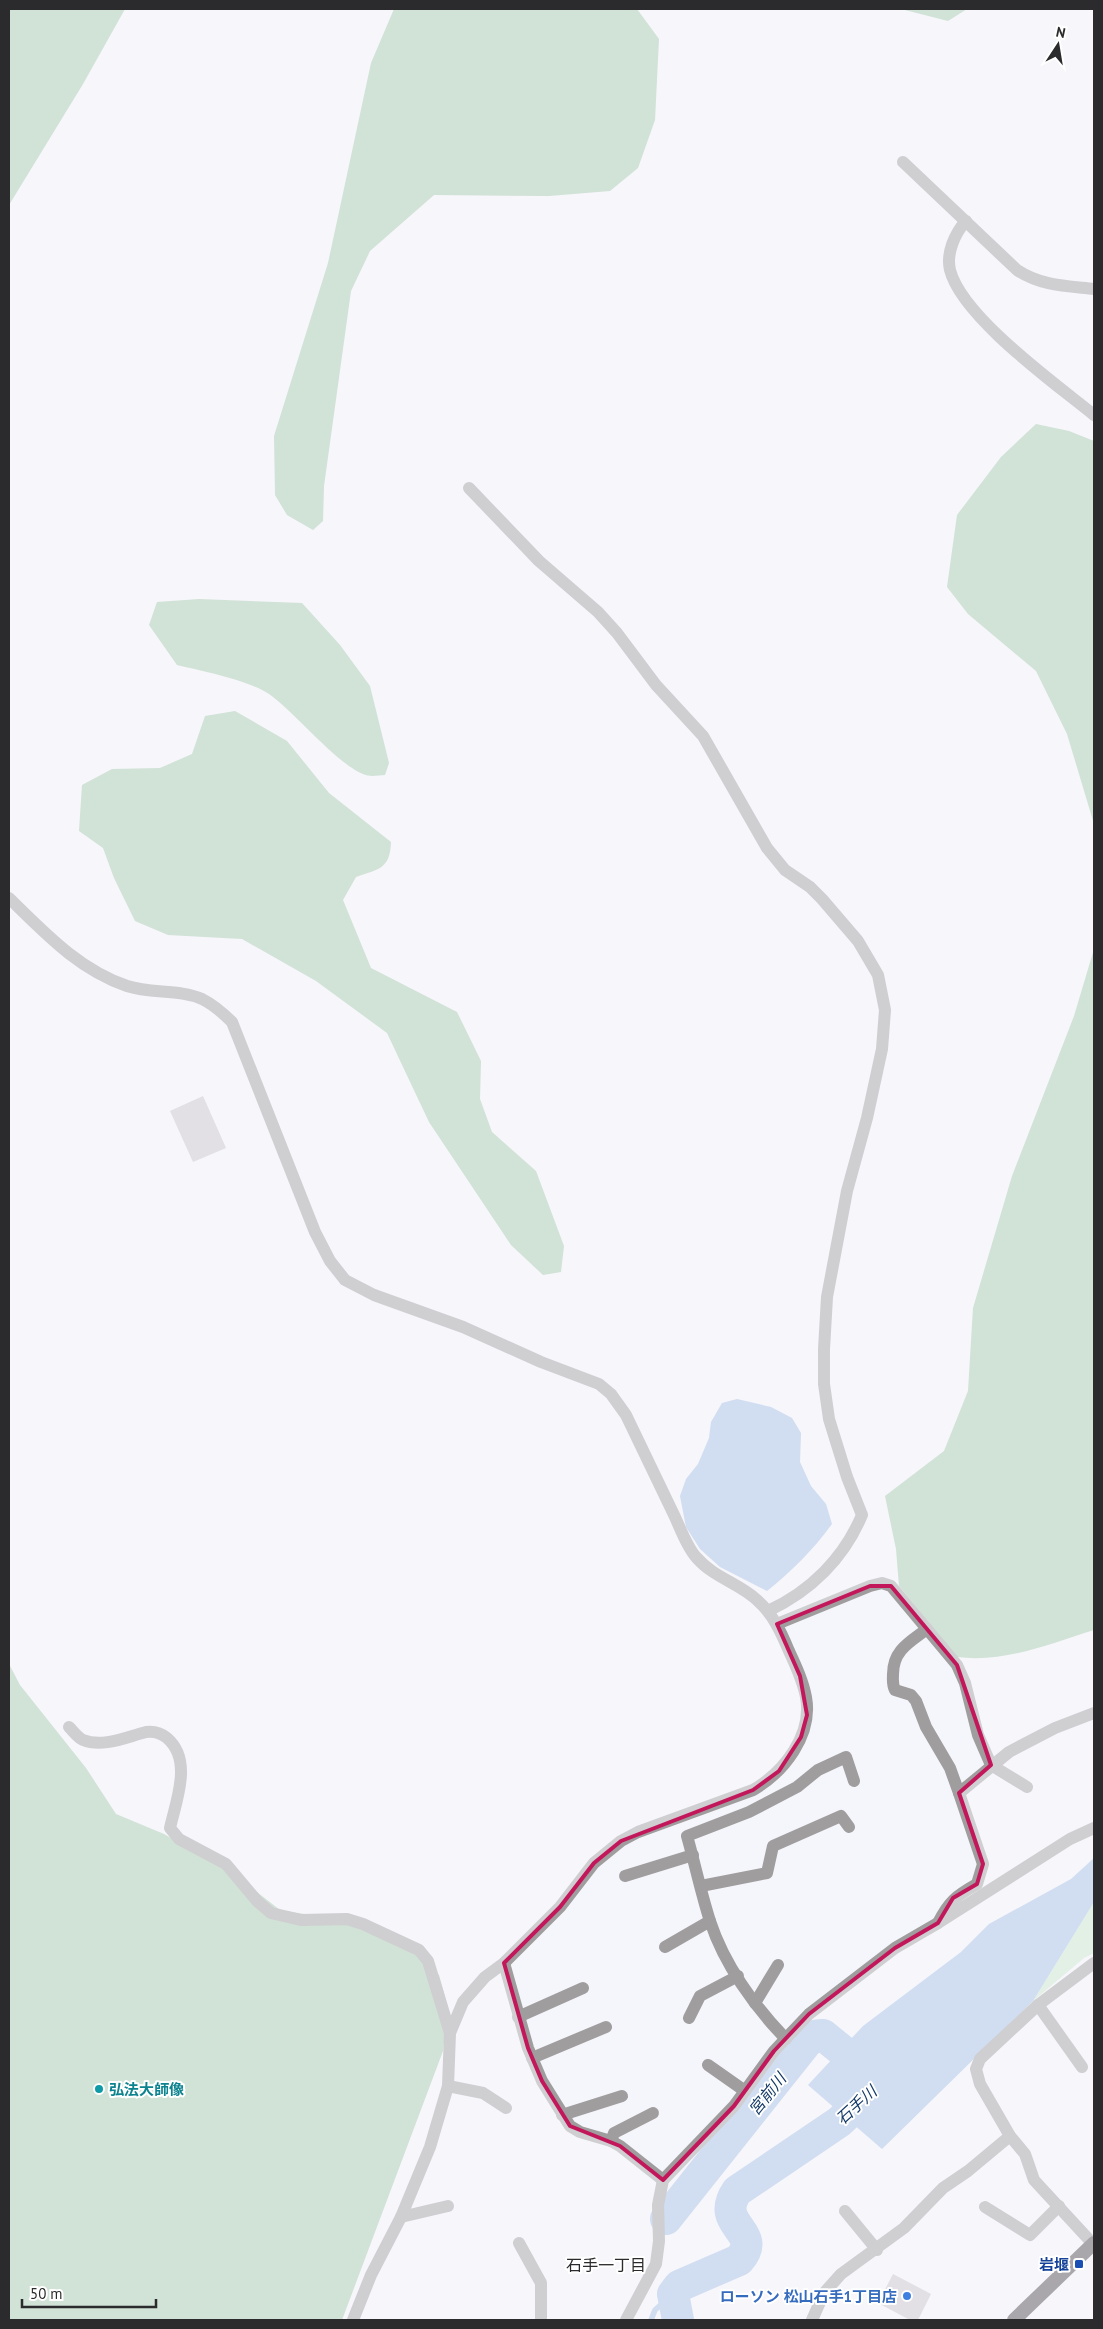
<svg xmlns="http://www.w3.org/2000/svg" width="1103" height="2329" viewBox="0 0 1103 2329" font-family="'PT Sans','Noto Sans JP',sans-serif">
  <rect width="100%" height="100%" fill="#f5f6fb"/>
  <polygon fill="#c9e9cc" points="1094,1902 1094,1953 1084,1958 1033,2001"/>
  <g fill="#a5c9a9">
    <polygon points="9,9 125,9 83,84 9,205"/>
    <polygon points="394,9 637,9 659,39 655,120 638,168 610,191 549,196 434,195 370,251 351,291 324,486 323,521 313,530 287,515 275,495 274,436 328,263 371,63"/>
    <polygon points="901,9 967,9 948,21"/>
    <polygon points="1036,424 1069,431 1094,441 1094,824 1067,734 1036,671 968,614 947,587 957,515 1001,457"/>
    <path d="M199,599L302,603L340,645L370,686L389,763L385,775C380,775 371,777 366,775C339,767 296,713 269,694C248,680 202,671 177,665L149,625L157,602Z"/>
    <path d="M235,711L287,741L329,793L391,842C390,869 379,869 356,877L343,900L371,968L457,1012L481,1061L480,1099L492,1132L536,1171L564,1246L561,1272L543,1275L511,1245L429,1122L387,1033L316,981L242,939L168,935L135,921L114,878L103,848L79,831L82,785L112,769L160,768L192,754L205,716Z"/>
    <path d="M1094,949V1630C1049,1644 1005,1663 957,1657L899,1586L896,1549L885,1496L944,1451L968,1391L973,1308L1012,1176L1074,1016Z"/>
    <polygon points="9,1664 20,1685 86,1768 116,1814 164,1834 235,1875 280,1910 346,1921 406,1946 439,1975 448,2007 443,2051 342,2320 9,2320"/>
  </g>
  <g fill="#a4bfe3">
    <path d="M737,1399L771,1407L792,1418L801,1433L800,1462L811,1486L826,1504L832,1524C813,1550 792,1571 767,1591L720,1567L700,1549L686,1527L680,1496L686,1479L698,1464L709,1438L711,1422L722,1403Z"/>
    <polygon points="1094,1858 1094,1902 1033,2001 882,2149 808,2085 863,2026 961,1952 989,1924 1071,1879"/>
  </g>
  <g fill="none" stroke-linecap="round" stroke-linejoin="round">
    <polyline stroke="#a4bfe3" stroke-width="5.5" points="651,2320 655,2310 673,2294"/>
    <g stroke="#a4bfe3" stroke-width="32">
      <polyline points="666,2219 806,2043 814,2036 823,2035 876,2078"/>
      <path d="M678,2320L673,2294L679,2286L739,2260C765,2231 713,2226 737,2191L839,2122L878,2086"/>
    </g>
  </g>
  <g fill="#cac5c8">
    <polygon points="203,1096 226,1148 193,1162 170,1111"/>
    <polygon points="893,2274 931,2294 918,2320 910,2320 878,2303"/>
  </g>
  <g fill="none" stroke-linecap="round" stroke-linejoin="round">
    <g stroke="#a09d9e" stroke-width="12">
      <path d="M903,162L1017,270C1041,286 1067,286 1094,289"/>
      <path d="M966,221C955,233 946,253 950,270C962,317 1056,384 1094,415"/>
      <path d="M469,488L539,561L598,612L617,633L656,685L703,736L767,848L785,870L810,887L822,899L858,941L878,975L885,1010L882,1049L867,1118L847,1191L827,1297L824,1349V1384L829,1419L847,1477L862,1515C844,1558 811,1591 768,1611"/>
      <path d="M9,898C45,933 78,969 127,986C151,994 179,989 202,999C214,1005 223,1013 232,1022L315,1232L330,1261L345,1280L374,1295L463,1327L541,1362L599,1384L611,1394L626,1415C642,1449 659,1483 675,1517C681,1530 687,1547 696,1557C714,1578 739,1583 757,1600C773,1614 781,1632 789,1651C796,1666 803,1681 806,1697C813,1735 784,1772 753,1790L638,1832L621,1841L594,1863L560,1907L504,1963L485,1977L463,2002L450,2033L448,2086L430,2147L401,2217L371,2275L353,2320"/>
      <polyline points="777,1624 870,1586 882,1583 891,1586 957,1665 965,1683 978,1735 991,1765 1027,1787"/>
      <path d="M927,1629C910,1642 893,1650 893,1674C893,1680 892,1684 895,1690L911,1695L916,1701L926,1727L950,1768L959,1793"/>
      <path d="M69,1727C73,1731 78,1738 83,1740C103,1748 126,1737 146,1732C154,1731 161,1733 167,1738C193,1760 176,1801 170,1828L179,1839L226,1864L257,1901L271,1913L301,1920L347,1919L363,1924L419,1950L428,1961L450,2033"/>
      <polyline points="625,1876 693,1855"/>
      <polyline points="701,1886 767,1873 773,1846 841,1816 849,1827"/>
      <path d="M938,1923C949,1901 956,1896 977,1884L983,1864L959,1793L1009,1752L1055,1728L1094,1713"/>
      <polyline points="665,1947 710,1921"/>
      <polyline points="504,1963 528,2048 542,2081 570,2126 580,2132 611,2141 620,2146 663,2180"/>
      <polyline points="755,2003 778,1965"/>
      <polyline points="1038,2005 1082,2067"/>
      <polyline points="518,2017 583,1988"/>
      <polyline points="689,2018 700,1996 738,1976"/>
      <path d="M786,2039C754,2006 724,1964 710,1921C701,1893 695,1864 687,1836L749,1812L797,1787L818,1770L846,1757L854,1781"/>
      <polyline points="532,2058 606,2027"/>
      <polyline points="708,2065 745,2091"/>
      <polyline points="448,2086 483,2093 506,2108"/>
      <polyline points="562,2115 622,2096"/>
      <polyline points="611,2141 614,2133 653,2113"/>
      <polyline points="985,2207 1030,2235 1059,2206"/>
      <polyline points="845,2211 877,2250"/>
      <polyline points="401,2217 448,2206"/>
      <polyline points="519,2243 541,2283 541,2320"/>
      <polyline points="1093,2244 1034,2180 1025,2154 1010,2136 980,2084 976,2069 980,2059 1038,2005 1094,1963"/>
      <polyline points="626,2320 656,2264 659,2241 658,2205 663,2180 734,2106 774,2051 809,2014 895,1948 938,1923 1070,1839 1094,1828"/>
      <polyline points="812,2320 824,2293 841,2274 904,2228 943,2188 968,2171 1010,2136"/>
    </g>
    <polyline stroke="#4d484a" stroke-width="14" points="1014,2320 1094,2243"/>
  </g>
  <path d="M0 0H1103V2329H0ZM870,1586H891L957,1665L991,1765L959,1793L983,1864L977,1884L953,1898L938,1923L895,1948L809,2014L774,2051L734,2106L663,2180L620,2146L570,2126L542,2081L528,2048L504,1963L560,1907L594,1863L621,1841L753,1790L779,1771L801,1737L807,1715L800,1676L777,1624Z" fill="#f5f6fb" fill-opacity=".55" fill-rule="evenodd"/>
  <path fill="none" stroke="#c2185b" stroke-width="4" stroke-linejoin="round" d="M870,1586H891L957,1665L991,1765L959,1793L983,1864L977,1884L953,1898L938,1923L895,1948L809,2014L774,2051L734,2106L663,2180L620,2146L570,2126L542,2081L528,2048L504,1963L560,1907L594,1863L621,1841L753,1790L779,1771L801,1737L807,1715L800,1676L777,1624Z"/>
  <circle fill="#0f9aa8" stroke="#fff" stroke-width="2" cx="99" cy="2089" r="5"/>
  <rect fill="#1a4fb4" stroke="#fff" stroke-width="2" x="1074" y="2259" width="10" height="10" rx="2.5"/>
  <circle fill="#3f7fe0" stroke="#fff" stroke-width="2" cx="907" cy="2296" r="5"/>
  <g text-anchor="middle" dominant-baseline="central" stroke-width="4" stroke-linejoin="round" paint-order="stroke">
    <g font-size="15" font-weight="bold" fill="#0d838f" stroke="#fff" text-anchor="start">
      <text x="109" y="2089">弘法大師像</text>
    </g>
    <g font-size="15" font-weight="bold" fill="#164399" stroke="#fff" text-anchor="end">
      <text x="1069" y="2264">岩堰</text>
    </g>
    <g font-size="15" font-weight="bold" fill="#366cbe" stroke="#fff" text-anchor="end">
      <text x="897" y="2296">ローソン 松山石手1丁目店</text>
    </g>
    <g font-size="16" font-style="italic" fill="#163a67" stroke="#fff">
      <text transform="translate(767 2094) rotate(-51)">宮前川</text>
      <text transform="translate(856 2105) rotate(-42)">石手川</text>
    </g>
    <g font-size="16" fill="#2b2b2d" stroke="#fff">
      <text x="606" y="2265">石手一丁目</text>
    </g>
  </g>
  <rect width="1103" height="2329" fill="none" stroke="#2b2b2d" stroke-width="20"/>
  <g transform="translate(1058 45) rotate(12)" stroke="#ffffff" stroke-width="4" paint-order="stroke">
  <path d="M0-4L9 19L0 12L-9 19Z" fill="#2b2b2d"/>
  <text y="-8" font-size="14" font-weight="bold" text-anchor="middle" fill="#2b2b2d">N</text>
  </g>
  <path d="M22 2299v8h134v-8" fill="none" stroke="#2b2b2d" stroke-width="2.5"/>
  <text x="30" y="2299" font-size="15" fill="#2b2b2d" stroke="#ffffff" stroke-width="4" paint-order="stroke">50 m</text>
</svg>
